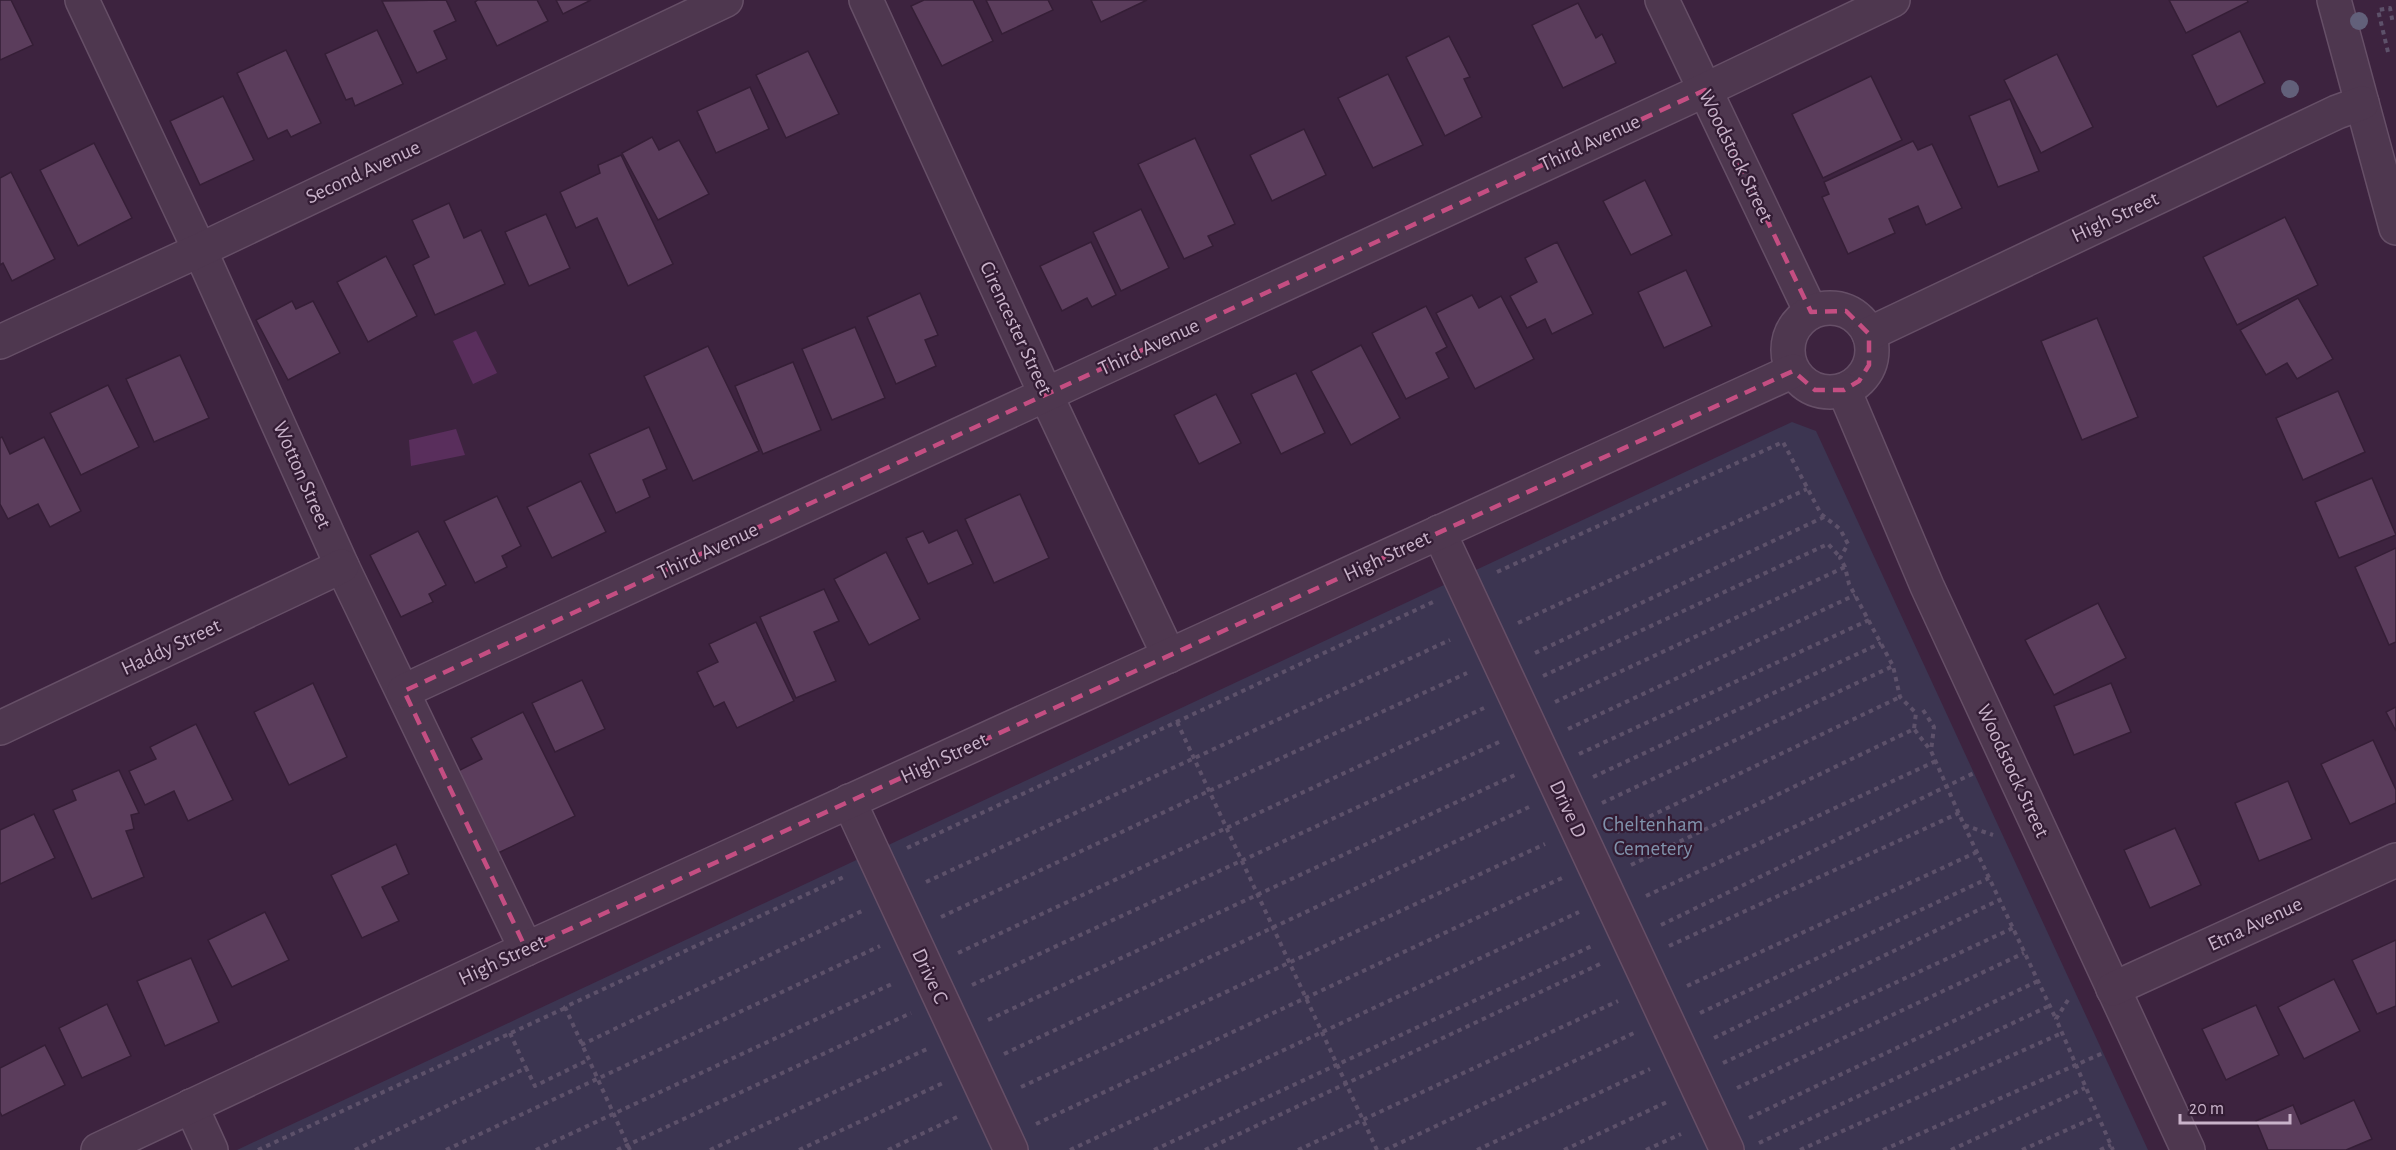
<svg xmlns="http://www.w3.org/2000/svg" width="2396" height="1150" viewBox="0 0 2396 1150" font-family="'Alegreya Sans',sans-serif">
  <rect width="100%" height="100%" fill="#3d233f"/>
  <polygon fill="#3c3551" points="1792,422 1816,431 2148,1150 237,1150"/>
  <g fill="#592e5c">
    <polygon points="476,331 497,373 473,384 453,341"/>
    <polygon points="456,429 465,455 411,466 409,440"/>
  </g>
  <g fill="#5b3d5c" stroke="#351e36" stroke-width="1.5">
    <polygon points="0,0 11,0 33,45 0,60"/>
    <polygon points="446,0 456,21 434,31 447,59 417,73 382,1"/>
    <polygon points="478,0 537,0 548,21 497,46 475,2"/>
    <polygon points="556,0 591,0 563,14"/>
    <polygon points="924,0 973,0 993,41 942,66 911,6"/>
    <polygon points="986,0 1048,0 1053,10 1002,34"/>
    <polygon points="1091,0 1147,0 1101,22"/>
    <polygon points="2169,0 2247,0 2248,2 2186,33"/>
    <polygon points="1578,3 1596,38 1602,34 1616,63 1563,88 1532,25"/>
    <polygon points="377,30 403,84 355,106 352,98 346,100 325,54"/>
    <polygon points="2240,31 2265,83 2217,107 2192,55"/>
    <polygon points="1449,36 1470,77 1464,79 1482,117 1445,136 1406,57"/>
    <polygon points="286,50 321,123 291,137 287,130 268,139 237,73"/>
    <polygon points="808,51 839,114 786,138 756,75"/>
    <polygon points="2057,54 2093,127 2041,153 2004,80"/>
    <polygon points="1388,74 1423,145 1373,168 1338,98"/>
    <polygon points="1871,76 1902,140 1823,178 1792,114"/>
    <polygon points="750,87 769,129 716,153 697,111"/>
    <polygon points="223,96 254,160 200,185 170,121"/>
    <polygon points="2010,99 2039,171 1998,187 1969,116"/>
    <polygon points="1304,129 1326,175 1272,201 1250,155"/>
    <polygon points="652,137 659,150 679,140 709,194 658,220 622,153"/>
    <polygon points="1195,138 1235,224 1208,236 1213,246 1184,259 1138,164"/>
    <polygon points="1913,141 1918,150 1932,144 1962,208 1926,225 1918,206 1889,219 1895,233 1848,254 1822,197 1829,194 1824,182"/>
    <polygon points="94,143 132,218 78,246 40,170"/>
    <polygon points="621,155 673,264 628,286 597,218 576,228 560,192 600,173 598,165"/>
    <polygon points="11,172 55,259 12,281 3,263 0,265 0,178"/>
    <polygon points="1645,180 1672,235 1631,255 1603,201"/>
    <polygon points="449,203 464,238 481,230 505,284 435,315 413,265 429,257 412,220"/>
    <polygon points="1141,209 1169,268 1121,291 1093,232"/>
    <polygon points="546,214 570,268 529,286 505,232"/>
    <polygon points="2285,217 2318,285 2237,325 2203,257"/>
    <polygon points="1091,242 1116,295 1092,307 1087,298 1062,311 1040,266"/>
    <polygon points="1557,242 1593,314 1552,334 1545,319 1527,328 1510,296 1537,282 1525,258"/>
    <polygon points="386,256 417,316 368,342 337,282"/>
    <polygon points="1686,270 1712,326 1664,348 1638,292"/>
    <polygon points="920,293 938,335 925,340 936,366 896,384 867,317"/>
    <polygon points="1472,295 1479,308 1501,296 1534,359 1475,389 1436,313"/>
    <polygon points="2298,298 2333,359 2297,379 2287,363 2266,375 2240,330"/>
    <polygon points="292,301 296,309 313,301 340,353 288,380 256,320"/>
    <polygon points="1426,306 1447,347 1436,353 1449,378 1406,399 1372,333"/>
    <polygon points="2097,318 2138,417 2082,440 2041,341"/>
    <polygon points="855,327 885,398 832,420 802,349"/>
    <polygon points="1361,345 1400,418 1351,445 1311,371"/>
    <polygon points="708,346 759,451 693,481 644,376"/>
    <polygon points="180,355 209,418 154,442 126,379"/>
    <polygon points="793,362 821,430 763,454 735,386"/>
    <polygon points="1296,373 1325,433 1281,454 1251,394"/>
    <polygon points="108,385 139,447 81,475 50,413"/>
    <polygon points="2338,391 2365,452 2303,480 2276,418"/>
    <polygon points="1216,394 1241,443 1199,464 1174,415"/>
    <polygon points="649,427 667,469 643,480 650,497 616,513 589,454"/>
    <polygon points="2,437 10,454 44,437 81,511 50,527 38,504 8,519 0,504 0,438"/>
    <polygon points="2372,478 2396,535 2339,558 2315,502"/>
    <polygon points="581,481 606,532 552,558 527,507"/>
    <polygon points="1020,494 1049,558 994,583 965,519"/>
    <polygon points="497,496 521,546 502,556 507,567 475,583 444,521"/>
    <polygon points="957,530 973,564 928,584 906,538 923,531 929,543"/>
    <polygon points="418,531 446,585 429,594 433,602 401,617 370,555"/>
    <polygon points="2396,548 2396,642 2389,645 2355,567"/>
    <polygon points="886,552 920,619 869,645 834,579"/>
    <polygon points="824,589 839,621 814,632 836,681 796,698 760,617"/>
    <polygon points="2098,603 2126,658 2054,695 2025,640"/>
    <polygon points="756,622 794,701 737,728 724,702 714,707 697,672 718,662 709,644"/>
    <polygon points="582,680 605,729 555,752 532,703"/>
    <polygon points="313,683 347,757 289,785 254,712"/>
    <polygon points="2111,683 2131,732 2074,755 2054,706"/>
    <polygon points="2396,707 2396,731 2386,712"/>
    <polygon points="523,712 575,816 496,854 456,772 482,759 471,738"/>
    <polygon points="196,724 233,800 188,821 174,791 145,805 129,771 156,759 150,747"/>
    <polygon points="2373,740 2396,790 2396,803 2350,824 2321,764"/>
    <polygon points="119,770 139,813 131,815 134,829 126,831 144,877 92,899 53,810 76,800 72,790"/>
    <polygon points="2288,781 2312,839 2259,861 2235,803"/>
    <polygon points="34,814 55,858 0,884 0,830"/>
    <polygon points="2175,828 2201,885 2150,908 2124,850"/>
    <polygon points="396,844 409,874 382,887 399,921 362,938 331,875"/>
    <polygon points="265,912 289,960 232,987 208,940"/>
    <polygon points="2396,940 2396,1006 2377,1014 2352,960"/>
    <polygon points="191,958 219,1022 165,1046 137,981"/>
    <polygon points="2334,979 2360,1031 2304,1059 2278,1007"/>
    <polygon points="107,1004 131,1056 82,1078 59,1028"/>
    <polygon points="2256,1005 2279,1055 2226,1080 2202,1029"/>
    <polygon points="45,1045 65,1085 2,1116 0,1112 0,1068"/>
    <polygon points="2354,1100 2372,1139 2346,1150 2268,1150 2256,1121 2293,1105 2301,1124"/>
  </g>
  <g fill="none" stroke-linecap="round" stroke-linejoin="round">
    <defs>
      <g id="minor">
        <polyline points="82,0 208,268 342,566 526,949"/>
        <polyline points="866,0 1046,395 1169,656"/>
        <polyline points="1662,0 1811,312"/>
        <polyline points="2334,0 2396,228"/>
        <circle cx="1830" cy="350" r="42"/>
        <polyline points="1869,334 2337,112 2362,103"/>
        <polyline points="0,342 200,250 726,0"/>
        <polyline points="1844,390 1927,586 2188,1150"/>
        <polyline points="1439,532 1727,1150"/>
        <polyline points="404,691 1705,90 1893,0"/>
        <polyline points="0,728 342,566"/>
        <polyline points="849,801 1011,1150"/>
        <polyline points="2113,989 2396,860"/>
        <polyline points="191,1106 211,1150"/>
        <polyline points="98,1150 526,949 1793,371"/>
      </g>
    </defs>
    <use href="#minor" stroke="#664f67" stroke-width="36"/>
    <g stroke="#5d516a" stroke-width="4" stroke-dasharray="4.5 4.5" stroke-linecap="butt">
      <polyline points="2388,52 2378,10 2390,8 2393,24"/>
      <polyline points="1497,572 1783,442 1821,514 1840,529 1848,544 1840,558 1845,567 1849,584 1893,666 1900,697 1916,713 1914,729"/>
      <polyline points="1518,623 1807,489"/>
      <polyline points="1535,653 1824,517"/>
      <polyline points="1543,676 1828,544 1840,557"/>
      <polyline points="1555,702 1845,567"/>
      <polyline points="1923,710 1934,727 1931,751 1964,825 1993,835"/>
      <polyline points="1177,722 1377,1150"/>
      <polyline points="1568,729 1855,595"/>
      <polyline points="1579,754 1869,620"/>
      <polyline points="1593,777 1881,643"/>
      <polyline points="1602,803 1893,666"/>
      <polyline points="1964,825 2056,1019"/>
      <polyline points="1617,832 1900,697"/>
      <polyline points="907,848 1433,602"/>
      <polyline points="1631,865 1914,729 1931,751"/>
      <polyline points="926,882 1450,640"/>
      <polyline points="1646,896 1936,761"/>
      <polyline points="941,917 1209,791 1467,673"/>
      <polyline points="1661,925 1976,772"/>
      <polyline points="1669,946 1959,813"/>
      <polyline points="958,953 1484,708"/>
      <polyline points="972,985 1499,742"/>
      <polyline points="1687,986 1977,852"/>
      <polyline points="2068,1000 2056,1019 2113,1150"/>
      <polyline points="1700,1013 1989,878"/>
      <polyline points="988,1020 1515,775"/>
      <polyline points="510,1033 526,1068"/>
      <polyline points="1714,1038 1999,900"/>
      <polyline points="581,1045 862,911"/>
      <polyline points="1004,1054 1529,807"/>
      <polyline points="1723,1063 2013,928"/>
      <polyline points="1021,1087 1545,844"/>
      <polyline points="1737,1088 2024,953"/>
      <polyline points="1749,1118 2038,981"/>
      <polyline points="1036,1124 1562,878"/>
      <polyline points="1759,1143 2049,1006"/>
      <polyline points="258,1150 565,1008"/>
      <polyline points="355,1150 526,1068 535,1086 588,1060"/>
      <polyline points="446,1150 880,946"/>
      <polyline points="536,1150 894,983"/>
      <polyline points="617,1150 911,1013"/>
      <polyline points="630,1150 565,1007 846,876"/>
      <polyline points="710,1150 927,1049"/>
      <polyline points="799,1150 943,1083"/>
      <polyline points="888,1150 957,1117"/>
      <polyline points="1070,1150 1579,912"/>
      <polyline points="1154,1150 1594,945"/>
      <polyline points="1205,1150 1600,964"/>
      <polyline points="1298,1150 1618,1001"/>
      <polyline points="1385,1150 1634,1033"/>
      <polyline points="1477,1150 1650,1069"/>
      <polyline points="1564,1150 1667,1102"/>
      <polyline points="1646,1150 1681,1134"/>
      <polyline points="1800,1150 2062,1033"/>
      <polyline points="1883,1150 2103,1053"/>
      <polyline points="1951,1150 2085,1088"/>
      <polyline points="2022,1150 2098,1116"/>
      <polyline points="2100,1150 2111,1145"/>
    </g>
    <use href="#minor" stroke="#4e374f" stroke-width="33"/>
  </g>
  <g fill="#62607a">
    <circle cx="2359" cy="21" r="9"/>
    <circle cx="2290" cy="89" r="9"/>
  </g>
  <path fill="none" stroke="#c44e82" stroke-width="4.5" stroke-dasharray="12 8" stroke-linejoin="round" d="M1705,90L1811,312L1846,311L1869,334V365L1859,381L1844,390H1815L1793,371L526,949L404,691Z"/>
  <g text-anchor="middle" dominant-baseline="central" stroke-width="4.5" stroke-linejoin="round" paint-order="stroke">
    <g font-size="21" fill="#c9b3ca" stroke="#331c34">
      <text transform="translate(1590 143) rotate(-25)">Third Avenue</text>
      <text transform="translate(1736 156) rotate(64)">Woodstock Street</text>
      <text transform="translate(363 172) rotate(-25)">Second Avenue</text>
      <text transform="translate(2115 217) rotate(-25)">High Street</text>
      <text transform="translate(1016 328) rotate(65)">Cirencester Street</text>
      <text transform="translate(1149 347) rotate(-25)">Third Avenue</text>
      <text transform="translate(302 475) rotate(66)">Wotton Street</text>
      <text transform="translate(708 551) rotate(-25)">Third Avenue</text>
      <text transform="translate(1387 556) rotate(-25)">High Street</text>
      <text transform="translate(171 647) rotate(-25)">Haddy Street</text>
      <text transform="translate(944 758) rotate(-25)">High Street</text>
      <text transform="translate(2013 771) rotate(65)">Woodstock Street</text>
      <text transform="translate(1568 809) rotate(65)">Drive D</text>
      <text transform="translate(2255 924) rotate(-25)">Etna Avenue</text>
      <text transform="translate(502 960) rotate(-25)">High Street</text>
      <text transform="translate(930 976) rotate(65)">Drive C</text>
    </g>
    <g font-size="21" fill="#8092ab" stroke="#331c34">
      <text x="1653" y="824">Cheltenham<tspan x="1653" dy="24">Cemetery</tspan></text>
    </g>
  </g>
  <path d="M2180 1114v9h110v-9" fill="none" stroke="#c9b3ca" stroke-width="3"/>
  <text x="2189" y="1114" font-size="18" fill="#c9b3ca" stroke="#331c34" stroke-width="4.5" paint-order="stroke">20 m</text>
</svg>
